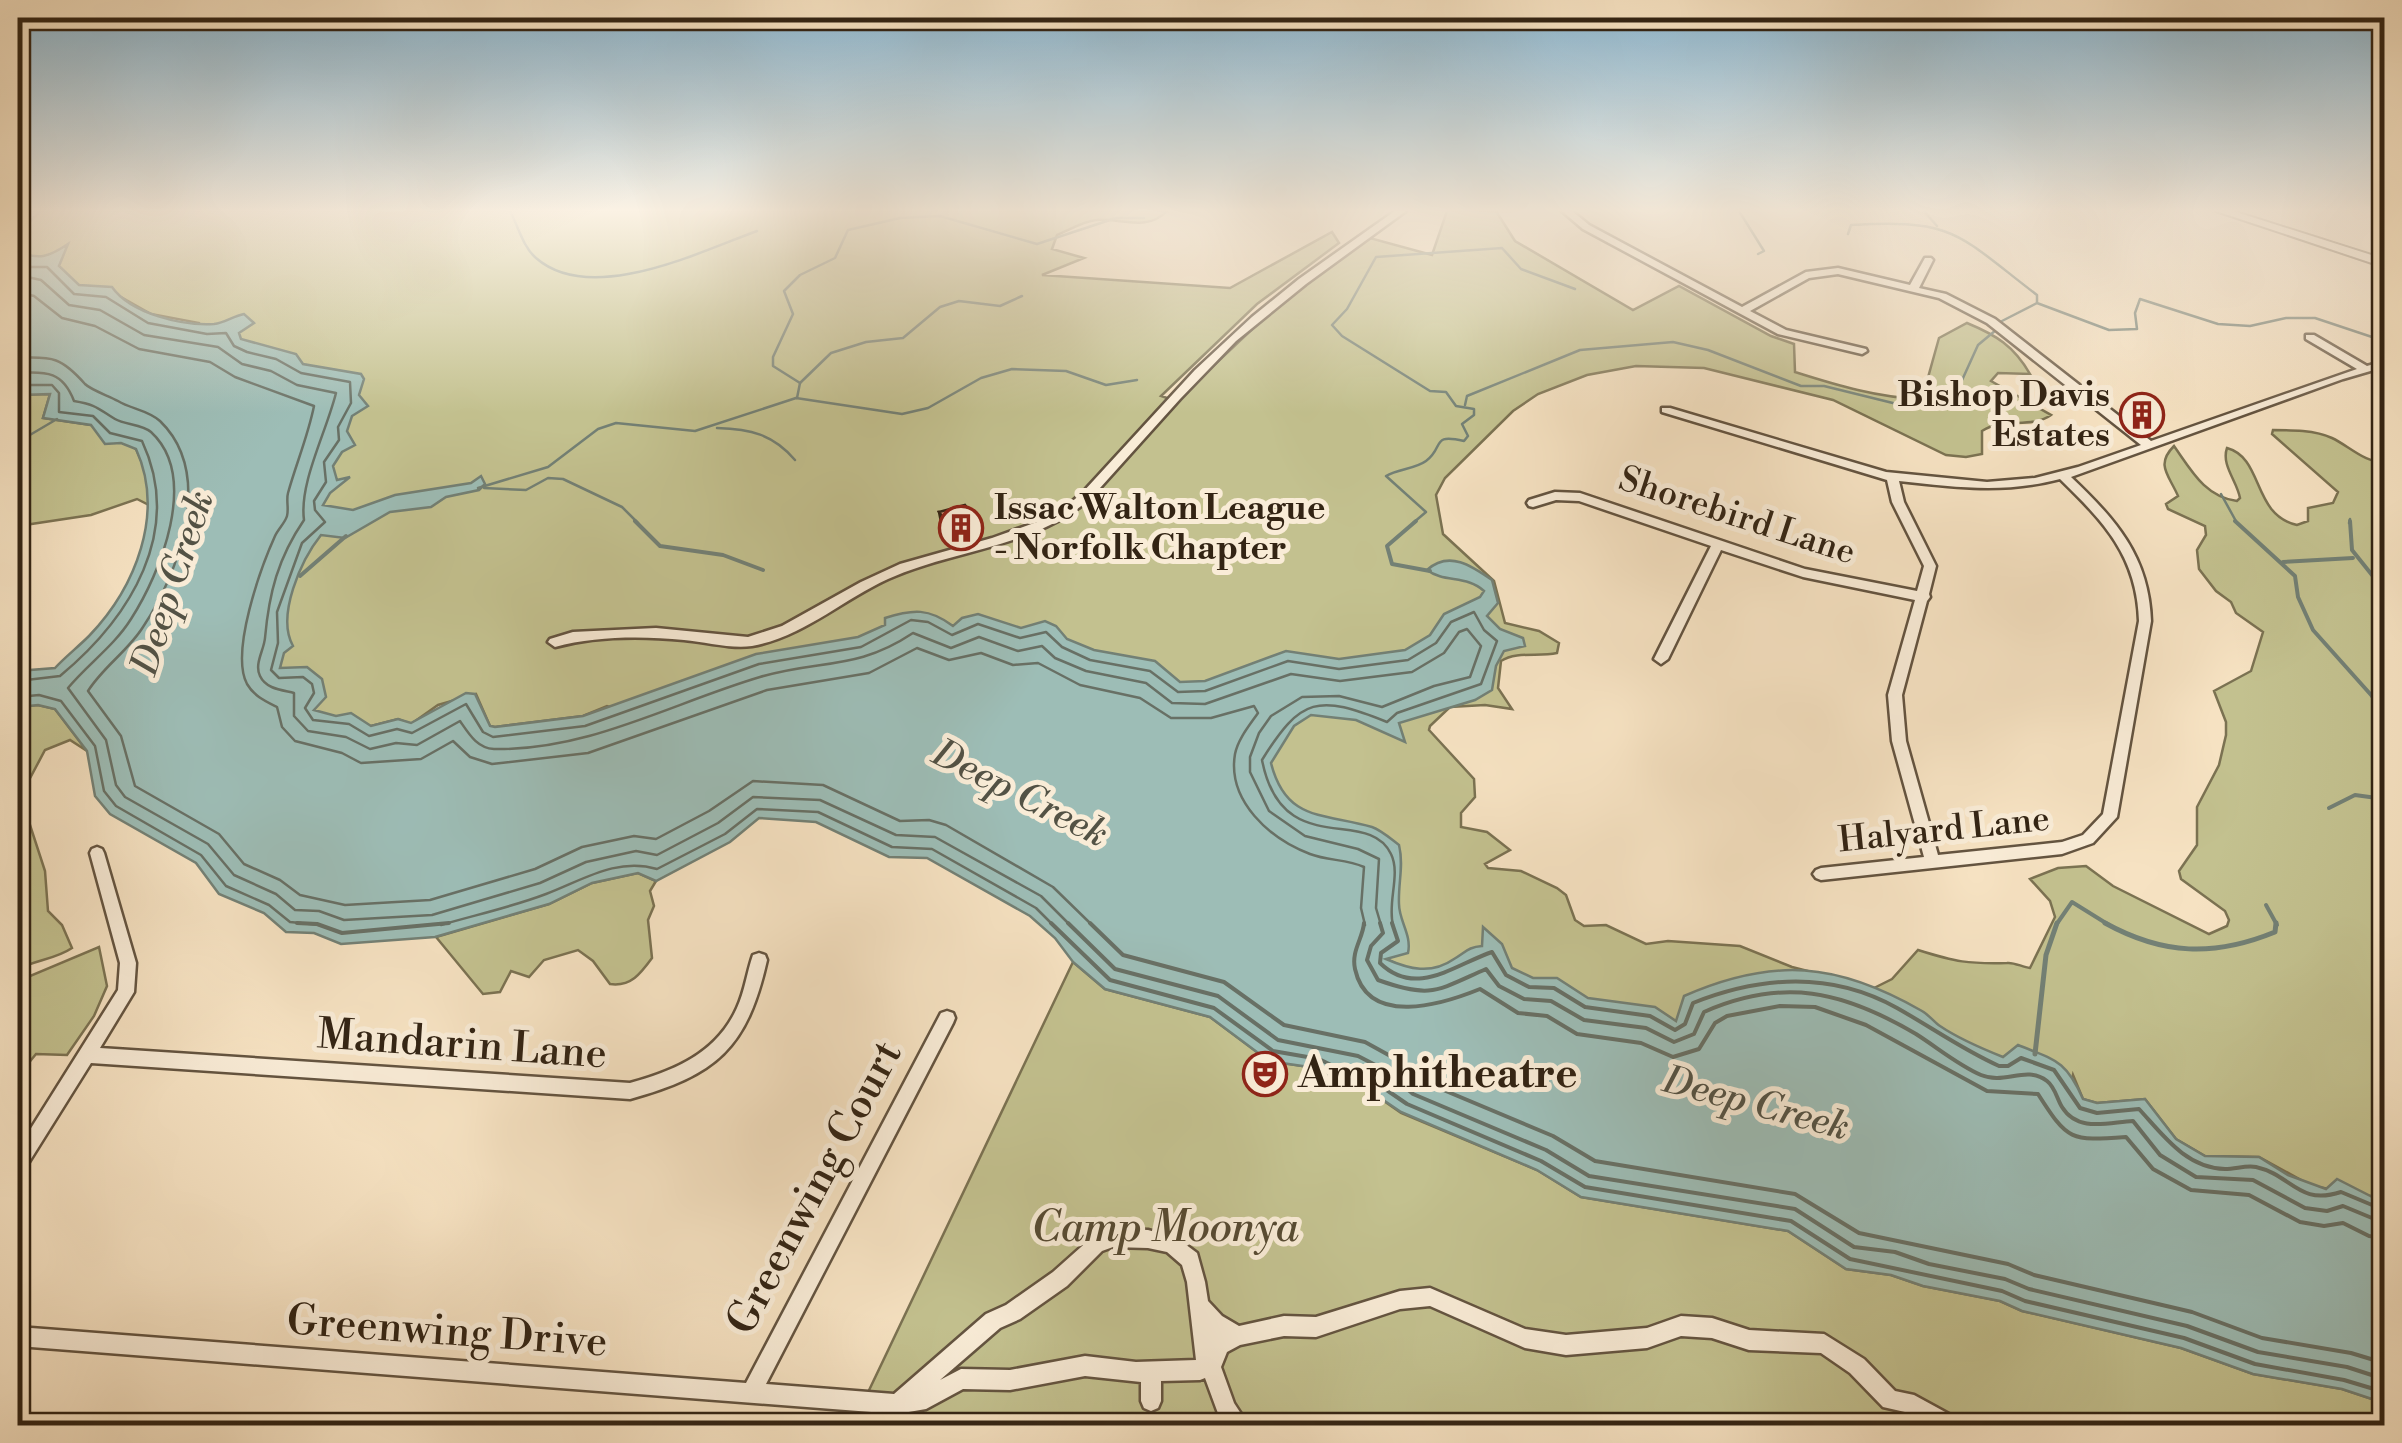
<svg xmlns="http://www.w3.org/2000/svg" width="2402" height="1443" viewBox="0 0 2402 1443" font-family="'Libre Bodoni',serif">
  <rect width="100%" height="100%" fill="#f6e2c2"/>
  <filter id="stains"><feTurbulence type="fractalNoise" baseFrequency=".002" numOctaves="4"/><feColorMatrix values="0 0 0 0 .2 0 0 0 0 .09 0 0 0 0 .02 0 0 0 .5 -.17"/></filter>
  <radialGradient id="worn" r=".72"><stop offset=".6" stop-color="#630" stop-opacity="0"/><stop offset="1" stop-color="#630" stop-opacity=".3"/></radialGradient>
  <g fill="#c3c18f" stroke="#7b7252" stroke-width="2.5">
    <path d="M18,211H1167C1147,232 1121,218 1096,220C1084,221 1069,230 1057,235L1052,249L1084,258L1042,275L1230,288L1332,232L1339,243L1257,304L1161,396L1176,401L1296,288L1370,238L1432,255L1447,211H1496L1515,241L1633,310L1679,286L1771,336L1794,344L1795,372C1836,385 1879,398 1922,399L1939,338L1967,323C1996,335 2014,346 2030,374L1998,373L1991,381L2051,415C2032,429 2003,417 1982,431V454L1966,457L1946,455L1833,400L1704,368L1636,366L1587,375L1538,394L1513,411L1445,478L1436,495L1443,534L1494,581L1505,623L1539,631L1559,643L1557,653C1538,657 1517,651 1501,661L1498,688L1512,709L1485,705L1450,707L1430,726L1429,730L1474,779L1475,797L1461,813V827L1487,832L1510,850L1485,864L1488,868L1521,871L1557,888L1566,895L1575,920L1584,926L1606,925L1646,944L1668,941L1740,946L1792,967L1874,988L1892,979L1918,950C1956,962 1968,964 2007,963C2014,962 2022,967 2030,968L2055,917L2050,901L2030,879L2058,868L2086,866L2113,886L2209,934L2227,926L2229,920L2225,911L2181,879L2179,871L2197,845V807L2219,765L2226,735V722L2214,691L2251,671L2263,632L2236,613L2231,602L2216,591L2199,569L2197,550L2206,535L2205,526L2168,509L2166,504L2178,496C2169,475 2155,465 2174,446C2191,470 2205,497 2237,501L2240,498C2237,481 2221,465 2227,448C2264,458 2252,515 2297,525L2308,521V508L2333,503L2338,492L2272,434L2273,430C2291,430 2315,430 2332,438C2349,446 2365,463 2384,462V1203L2376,1197L2312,1186L2259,1157L2205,1156L2176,1139L2145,1099L2097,1103L2083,1099L2073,1075L2059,1142L1412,971L1384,958L607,706L583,716L495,727L490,726L476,694L438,705L411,724L398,719L371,726L292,723L199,323L151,314L119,296L18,287Z"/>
    <polygon points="50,394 43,418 91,425 136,449 147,474 151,506 137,499 91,515 18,526 18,395"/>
    <path d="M38,705L55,709L87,751L70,740L45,750L28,782L29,822L45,871L48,911L62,925L72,948C56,959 36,960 18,969V707Z"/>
    <path d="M638,873L656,881L650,891L654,906L648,920L652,958C641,973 631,987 610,984L593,961L578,950L544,960L529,977L511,971L500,992L483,994L436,937L549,904L592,883Z"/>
    <polygon points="99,947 107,986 94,1016 67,1055 36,1054 18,1076 18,981"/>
    <polygon points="1073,962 1105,989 1210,1017 1269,1061 1316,1068 1333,1077 1348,1076 1401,1113 1537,1170 1581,1197 1788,1231 1846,1269 1891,1275 1923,1286 2000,1301 2022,1311 2181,1348 2253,1374 2342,1389 2384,1403 2384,1426 852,1426"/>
  </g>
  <path fill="#9dbdb6" stroke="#738075" stroke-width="2.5" d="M18,211H40L18,234L19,251C39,261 50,256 68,244L59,266L79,285L112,287C131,314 183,326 214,324C225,323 233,316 244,314L254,323L239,333L241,339L296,354L303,364L361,374L364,379L359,395L368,406L352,416L347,431L355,445L342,452L333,466L337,480L350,477L330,493L323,505L353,510L395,495L471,483L481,476L485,484L479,490L446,497L431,507L390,512L345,538L321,535C301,560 276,616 293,646L284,653L280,668L307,667L322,679L326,697L314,710L336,716L351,713L371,726L398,719L411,723L466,693L475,694L490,726L495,727L583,716L756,654L858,637L885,625V618C913,609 929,608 953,626L962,618L978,614L1021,628L1045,621L1056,626L1067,639L1094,650L1155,661L1180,682L1205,681L1286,651L1339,659L1405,650L1430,635L1444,614L1480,597L1484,591C1467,575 1444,583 1427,570C1449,550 1472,566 1492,580L1498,603L1487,616L1500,629L1523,638L1525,646L1504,651L1496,666L1492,690L1475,700L1399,723L1405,742L1356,720L1311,715L1294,726L1271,763C1286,822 1324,813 1372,827C1381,830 1391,839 1399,845C1404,866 1398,883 1399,904C1399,921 1412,935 1408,953L1386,959C1409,969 1431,975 1454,959C1466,952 1468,947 1482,946L1483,927L1502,944L1512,968L1533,978H1557L1588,998L1655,1007L1676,1021L1684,996C1773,957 1837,962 1922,1011C1929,1015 1934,1022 1940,1026C1959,1039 1983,1049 2003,1057L2018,1045C2055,1060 2066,1060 2083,1099L2097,1103L2145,1099L2176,1139L2205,1156L2259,1157L2288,1175L2326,1189L2337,1179L2384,1203V1403L2342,1389L2253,1374L2181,1348L2022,1311L2000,1301L1923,1286L1891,1275L1846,1269L1788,1231L1581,1197L1537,1170L1401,1112L1348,1076L1333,1078L1316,1068L1269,1061L1210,1017L1105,989L1073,962L1055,938L1030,916L927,858L889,857L816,822L759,818L730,842L656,881L638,873L592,883L549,904L435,937L341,944L314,933L286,932L264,913L219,894L196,863L110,814L95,796L87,751L55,709L38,705L18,707V671L55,668C65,657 78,647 89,636C136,587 165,513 136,449L121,443L105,444L91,425L43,418L50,394L18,395Z"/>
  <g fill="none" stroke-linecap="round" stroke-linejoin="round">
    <g stroke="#687065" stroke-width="2.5">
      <path d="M18,261L31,267H47L74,294L106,297L148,323L207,334L226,333L234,346L247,352L276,359L301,373L350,382L351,403L338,427L339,440L324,462L326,482L314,501L315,510L325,522L302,543L277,612L278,643L271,670L279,678L303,677L312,684L314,693L305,708L313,720L349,724L369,736L397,729L412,733L466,704L483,732L493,737L585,726L759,664L861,647L911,620L928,622L952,635L978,624L1020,638L1046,632L1062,647L1090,660L1150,671L1178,692L1205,691L1288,661L1339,669L1408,660L1436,643L1451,622L1474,612L1484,630L1497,641L1481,684L1397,713L1387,722C1318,694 1301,697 1262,760C1282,862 1368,805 1391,854C1401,874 1387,903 1393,925"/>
      <path d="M18,275L41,280L69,305L100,310L144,335L218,347L242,364L271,371L297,385L336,393C326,433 299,483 304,520C278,558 269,593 265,638C264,650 254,664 260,676C266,689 282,690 294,693V716L308,731L346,737L370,749L396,743L417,745L460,721C469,734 477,748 494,749C588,751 672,703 760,677C820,659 856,671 913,633L951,648L979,637L1018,651L1042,646L1055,658L1086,671L1146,683L1172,703L1205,704L1291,674L1340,681L1412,672L1444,653L1459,632L1467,629L1481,646L1470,677L1434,686L1382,707L1339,696L1302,697L1271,716L1259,733L1250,757V772L1269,811L1305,836L1358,849L1379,859L1376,908L1381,925"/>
      <path d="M18,292L34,296L62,318L95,326L139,349L210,362L235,377L314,406C308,436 296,464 288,493C286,500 289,509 287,516C285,523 278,529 275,536C261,567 230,652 247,684C254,696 265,701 277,707L282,727L295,741L342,753L361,763L421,759L453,741L470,757L492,764L588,753L767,690L869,673L917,648L949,660L981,653L1013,665L1038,663L1080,685L1140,698L1171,718H1211L1254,706L1258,713C1249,726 1238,739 1235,754C1227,801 1270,839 1310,854C1328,861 1347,859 1364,867L1361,908L1365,925"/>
      <path d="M18,358C53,356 62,358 85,384C91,390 109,396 118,401C131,409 148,410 160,421C215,474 179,573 143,627C128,651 103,667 88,691L121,736L135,786L219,834L244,864L280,880L300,895L345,905L430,900L535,869L582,847L634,836L656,839L709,811L753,781L823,785L900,821L929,820L946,825L1053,887L1092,925"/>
      <path d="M18,373C47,371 63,372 74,401C97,405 97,408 115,419C125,425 142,424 151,432C200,477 160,574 131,619C114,646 88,664 68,688L106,740L116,785L125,797L208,844L234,875L276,894L295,910L319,911L344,920L432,915L540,883L586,862L636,851L657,855L718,823L753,797L820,800L896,835L935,837L1041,896L1070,925"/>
      <path d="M18,385H52L59,393V412L93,416L110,433L142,441C184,531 131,617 60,676L18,681"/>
      <polyline points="18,697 39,695 61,701 95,746 104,791 116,806 201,855 226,886 269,905 290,922 320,925"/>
      <path d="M441,925C475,915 512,907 546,894C583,880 617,857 657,869L725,834L757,809L818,812L892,847L932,849L1036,908L1053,925"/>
    </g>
    <g stroke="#687065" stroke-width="4">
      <polyline points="297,923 317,924 342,933 449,923"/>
      <polyline points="1051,923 1110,980 1214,1008 1273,1051 1319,1059 1335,1067 1353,1067 1407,1104 1541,1161 1585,1187 1791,1221 1850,1259 2002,1291 2025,1301 2184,1338 2255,1364 2344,1380 2384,1392"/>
      <polyline points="1068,923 1115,969 1218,996 1278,1040 1358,1056 1385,1070 1413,1094 1546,1150 1589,1176 1795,1209 1854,1247 1895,1252 1929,1264 2005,1279 2029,1289 2187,1326 2258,1352 2347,1367 2384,1379"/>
      <polyline points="1090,923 1123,955 1224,982 1284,1025 1365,1042 1394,1058 1422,1081 1553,1136 1595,1161 1795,1194 1859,1233 2008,1264 2034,1275 2192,1312 2262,1338 2351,1353 2384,1363"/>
      <path d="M1364,923C1363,938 1351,951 1355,969C1368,1028 1443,1004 1480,989L1518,1013L1547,1016L1577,1034L1641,1043L1673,1057L1699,1049L1715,1023L1727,1016L1780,1006L1815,1007L1866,1025L1987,1091L2038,1094C2068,1141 2070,1141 2126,1137L2153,1169L2191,1190L2249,1195L2300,1222L2324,1226L2343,1223L2369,1236L2384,1238"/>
      <path d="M1380,923L1383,933L1371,946L1367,960L1378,980C1431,999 1436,991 1486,969L1499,986L1524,999L1551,1001L1584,1020L1646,1028L1674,1042L1694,1034L1704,1012C1783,977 1843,991 1916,1034C1938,1048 1958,1065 1981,1075C2005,1085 2026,1065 2047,1081C2055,1087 2057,1099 2062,1107C2078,1133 2109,1122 2133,1121L2160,1155L2196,1177L2253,1180L2305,1208L2327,1211L2343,1206L2384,1223"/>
      <path d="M1392,923L1398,941L1381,953L1380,963C1416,998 1454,965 1492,952L1506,975L1529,987L1554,988L1585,1007L1650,1016L1675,1030L1685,1024L1693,1003C1761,976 1831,971 1897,1008C1931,1027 1963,1050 1999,1066H2008L2021,1058L2054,1070L2080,1108L2097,1113L2139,1109C2163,1135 2186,1168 2225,1169C2236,1169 2246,1165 2256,1167C2292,1175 2298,1206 2341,1192L2384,1210"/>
    </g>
    <g stroke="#738075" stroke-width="2.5">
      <path d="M510,211C518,226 523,247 536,258C591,306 699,252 757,231"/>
      <polyline points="1739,211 1764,251 1758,254"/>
      <polyline points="1924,211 1937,226"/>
      <path d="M1848,234L1851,225C1956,219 1957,234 2037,295V303L2109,330L2137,329L2135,313L2140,299L2218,324L2250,326L2286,318H2315L2384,341"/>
      <polyline points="2000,322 2037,303"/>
      <polyline points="800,383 831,353 866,342 903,338 940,307 959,301 1000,306 1022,296"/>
      <polyline points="797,398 800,383 773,366 773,357 793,314 784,291 800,275 835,258 848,230 900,218 940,216 1037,244 1116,218 1144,218"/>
      <polyline points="1465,405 1467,396 1580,350 1673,342 1708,350 1801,386 1824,386 1909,407 1958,389 1978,345 1996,330"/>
      <path d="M717,428C750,429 773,434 795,460"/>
      <polyline points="18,442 57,419"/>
      <polyline points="478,488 548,467 598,429 616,423 695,431 796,398 902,414 928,408 981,378 1012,369 1066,371 1106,385 1137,380"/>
      <polyline points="484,488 526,490 548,478 563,479 622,507 638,523"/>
      <polyline points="2221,494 2237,523"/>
      <path d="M1413,523L1426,512L1386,476C1398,469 1415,469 1426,461C1445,447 1430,433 1464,441L1468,436L1462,424L1474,415V409L1456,406L1446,392L1430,391L1342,336L1332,325L1347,309L1376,257L1502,248L1521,269L1575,289"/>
      <polyline points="2349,523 2350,519"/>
    </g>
    <g stroke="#738075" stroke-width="4">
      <polyline points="635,521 660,546 723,555 763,570"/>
      <polyline points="1416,521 1387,546 1392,564 1430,571"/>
      <polyline points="2235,521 2295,576 2298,597 2313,630 2372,696"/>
      <polyline points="2350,521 2352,550 2384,590"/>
      <polyline points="2283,562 2353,558"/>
      <polyline points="300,576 346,536"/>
      <polyline points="2384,695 2372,696 2384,711"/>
      <polyline points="2329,808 2355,795 2384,799"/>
      <polyline points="2266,905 2277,925"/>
      <polyline points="2056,925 2072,902 2109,925"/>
    </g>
    <g stroke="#738075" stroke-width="5">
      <path d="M2105,923C2163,955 2214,957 2275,932L2276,923"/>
      <polyline points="2035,1054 2046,955 2057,923"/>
    </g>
    <defs>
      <g id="minor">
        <path d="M1395,211H1406L1306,284L1236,341L1180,399L1091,498C1035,548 954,549 888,579C842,600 803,637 752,646C731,649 705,642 684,640C643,636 595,636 555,647L548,642L550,639L573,632L656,628L748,637L782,626L861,582L900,564L992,538L1037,522L1067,506L1083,492L1195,370L1252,317L1299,279Z"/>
        <path d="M1562,211H1572L1589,225L1742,307L1806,272L1838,268L1910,285L1925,258H1931L1933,260L1919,288L1946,294L1995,319L2151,441L2357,369L2306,339V335H2314L2367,366L2384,361V367L2343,379L2071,477C2115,519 2149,556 2151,621L2117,817L2093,843L2062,854L1821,880L1816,878L1813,874L1816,870L1821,868L1924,857L1892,741L1888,695L1915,600L1803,577L1721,550L1668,659L1661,664L1654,659L1711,546L1579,501L1556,500L1533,507L1529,506L1527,503L1529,500L1555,492L1580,493L1805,569L1917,591L1924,566L1892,502L1887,480L1662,412V408H1670L1886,472L1987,482L2035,478L2078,467L2141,445L1987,323L1939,298L1838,274L1809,278L1750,311L1786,330L1866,349L1867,351L1862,354L1778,334L1583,229ZM2060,479C2104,522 2137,556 2139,621L2103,814L2083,835L2062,842L1938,855L1906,741L1902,695L1927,601L1930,597L1929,594L1936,566L1904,502L1899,481C1957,487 2002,494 2060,479Z"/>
        <path d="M97,847L102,849L104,853L136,963L134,992L100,1048L630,1083C674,1071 717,1053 737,1008C745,991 747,972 753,955L759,953L765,955L767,960C747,1049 716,1075 630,1099L91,1063L24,1170L18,1173V1149L118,990L120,963L90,853L92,849Z"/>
        <path d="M947,1011L953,1013L955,1018L953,1023L766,1384L894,1394L986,1314L1006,1305L1053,1272L1090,1239L1113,1229L1148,1230L1177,1238L1197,1253L1205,1282L1208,1301L1222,1316L1239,1326L1284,1316L1316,1317L1400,1291L1430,1288L1525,1329L1566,1335L1647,1328L1681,1316L1712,1318L1749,1330L1824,1334L1864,1359L1895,1391L1914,1395L1958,1419L1961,1426H1930L1905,1412L1883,1407L1850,1373L1821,1353L1749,1350L1712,1338L1681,1336L1647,1348L1566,1355L1525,1348L1430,1306L1400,1309L1316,1337L1284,1336L1240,1345L1227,1352L1221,1367L1234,1403L1249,1426H1226L1219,1416L1205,1378L1200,1380L1161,1381V1401L1158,1408L1151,1411L1144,1408L1141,1401V1382L1085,1376L1010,1390L963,1389L926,1409L897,1414L18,1346V1327L746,1383L941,1013ZM1113,1247L1148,1248L1167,1252L1182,1265L1187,1282L1196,1360L1136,1362L1085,1356L1010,1370L961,1369L940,1380L1000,1328L1020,1319L1067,1286L1102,1251Z"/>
      </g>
      <polygon id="tertiary" points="2216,211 2233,211 2384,259 2384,267"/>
    </defs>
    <use href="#minor" stroke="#645440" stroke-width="5"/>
    <use href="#tertiary" stroke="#645440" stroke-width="4"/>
    <use href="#minor" fill="#f9ecd7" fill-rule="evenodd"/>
    <use href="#tertiary" fill="#f9ecd7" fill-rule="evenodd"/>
  </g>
  <polygon fill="#bb8468" stroke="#332414" stroke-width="2.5" points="939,512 977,519 979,530 955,541 941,522"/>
  <polygon fill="#996c55" stroke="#332414" stroke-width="2.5" points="977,519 979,530 955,541 953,530"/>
  <polygon fill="#da9a79" stroke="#332414" stroke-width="2.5" points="965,505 977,519 953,530 939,512"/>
  <linearGradient id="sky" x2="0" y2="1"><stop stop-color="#8ab8d4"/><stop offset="0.51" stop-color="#fbf2e4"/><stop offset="1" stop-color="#fbf2e4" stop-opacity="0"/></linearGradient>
  <rect width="2402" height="413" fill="url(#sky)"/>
  <defs>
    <symbol id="building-ring" viewBox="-11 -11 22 22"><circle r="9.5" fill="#f9ecd7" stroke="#8f2418" stroke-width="1.5"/><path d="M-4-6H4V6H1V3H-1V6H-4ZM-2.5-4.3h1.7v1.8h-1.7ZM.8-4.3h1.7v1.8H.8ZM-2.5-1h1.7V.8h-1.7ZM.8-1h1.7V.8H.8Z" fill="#8f2418"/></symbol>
    <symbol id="theatre-ring" viewBox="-11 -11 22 22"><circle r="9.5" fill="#f9ecd7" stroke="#8f2418" stroke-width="1.5"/><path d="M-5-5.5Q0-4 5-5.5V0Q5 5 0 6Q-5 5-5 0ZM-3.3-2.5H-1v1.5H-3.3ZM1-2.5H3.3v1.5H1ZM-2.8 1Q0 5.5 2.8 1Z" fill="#8f2418"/></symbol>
  </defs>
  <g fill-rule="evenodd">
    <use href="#building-ring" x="2117" y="390" width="50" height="50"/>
    <use href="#building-ring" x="936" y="503" width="50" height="50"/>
    <use href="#theatre-ring" x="1240" y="1049" width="50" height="50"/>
  </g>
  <g text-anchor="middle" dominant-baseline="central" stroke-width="10" stroke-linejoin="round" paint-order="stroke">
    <g font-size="35" font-weight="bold" fill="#332414" stroke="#f9ecd7" text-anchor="end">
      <text x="2110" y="395">Bishop Davis<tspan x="2110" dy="40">Estates</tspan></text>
      <text x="994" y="508" text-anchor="start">Issac Walton League<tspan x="994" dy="40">- Norfolk Chapter</tspan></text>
    </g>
    <g font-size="35" fill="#332414" stroke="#f9ecd7">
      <text transform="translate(1737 516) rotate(18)">Shorebird Lane</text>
      <text transform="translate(1944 830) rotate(-6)">Halyard Lane</text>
    </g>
    <g font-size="38" font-style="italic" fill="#535245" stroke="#f9ecd7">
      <text transform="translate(173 583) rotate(-72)">Deep Creek</text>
      <text transform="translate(1020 794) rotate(27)">Deep Creek</text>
      <text transform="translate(1756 1104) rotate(15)">Deep Creek</text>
    </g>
    <g font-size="42" fill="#332414" stroke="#f9ecd7">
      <text transform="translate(462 1045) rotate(4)">Mandarin Lane</text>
      <text transform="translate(815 1188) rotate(-62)">Greenwing Court</text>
      <text transform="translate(447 1332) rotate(4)">Greenwing Drive</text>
    </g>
    <g font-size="42" font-weight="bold" fill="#332414" stroke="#f9ecd7" text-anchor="start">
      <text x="1298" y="1074">Amphitheatre</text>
    </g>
    <g font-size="42" font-style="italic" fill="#574b33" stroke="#f9ecd7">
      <text x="1165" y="1228">Camp Moonya</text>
    </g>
  </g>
  <rect width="2402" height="1443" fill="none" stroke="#f6e2c2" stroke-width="60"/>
  <rect x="20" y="20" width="2362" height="1403" fill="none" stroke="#332414" stroke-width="5"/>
  <rect x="30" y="30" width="2342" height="1383" fill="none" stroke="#332414" stroke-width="2.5"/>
  <rect width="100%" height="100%" filter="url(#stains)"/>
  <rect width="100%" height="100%" fill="url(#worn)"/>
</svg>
